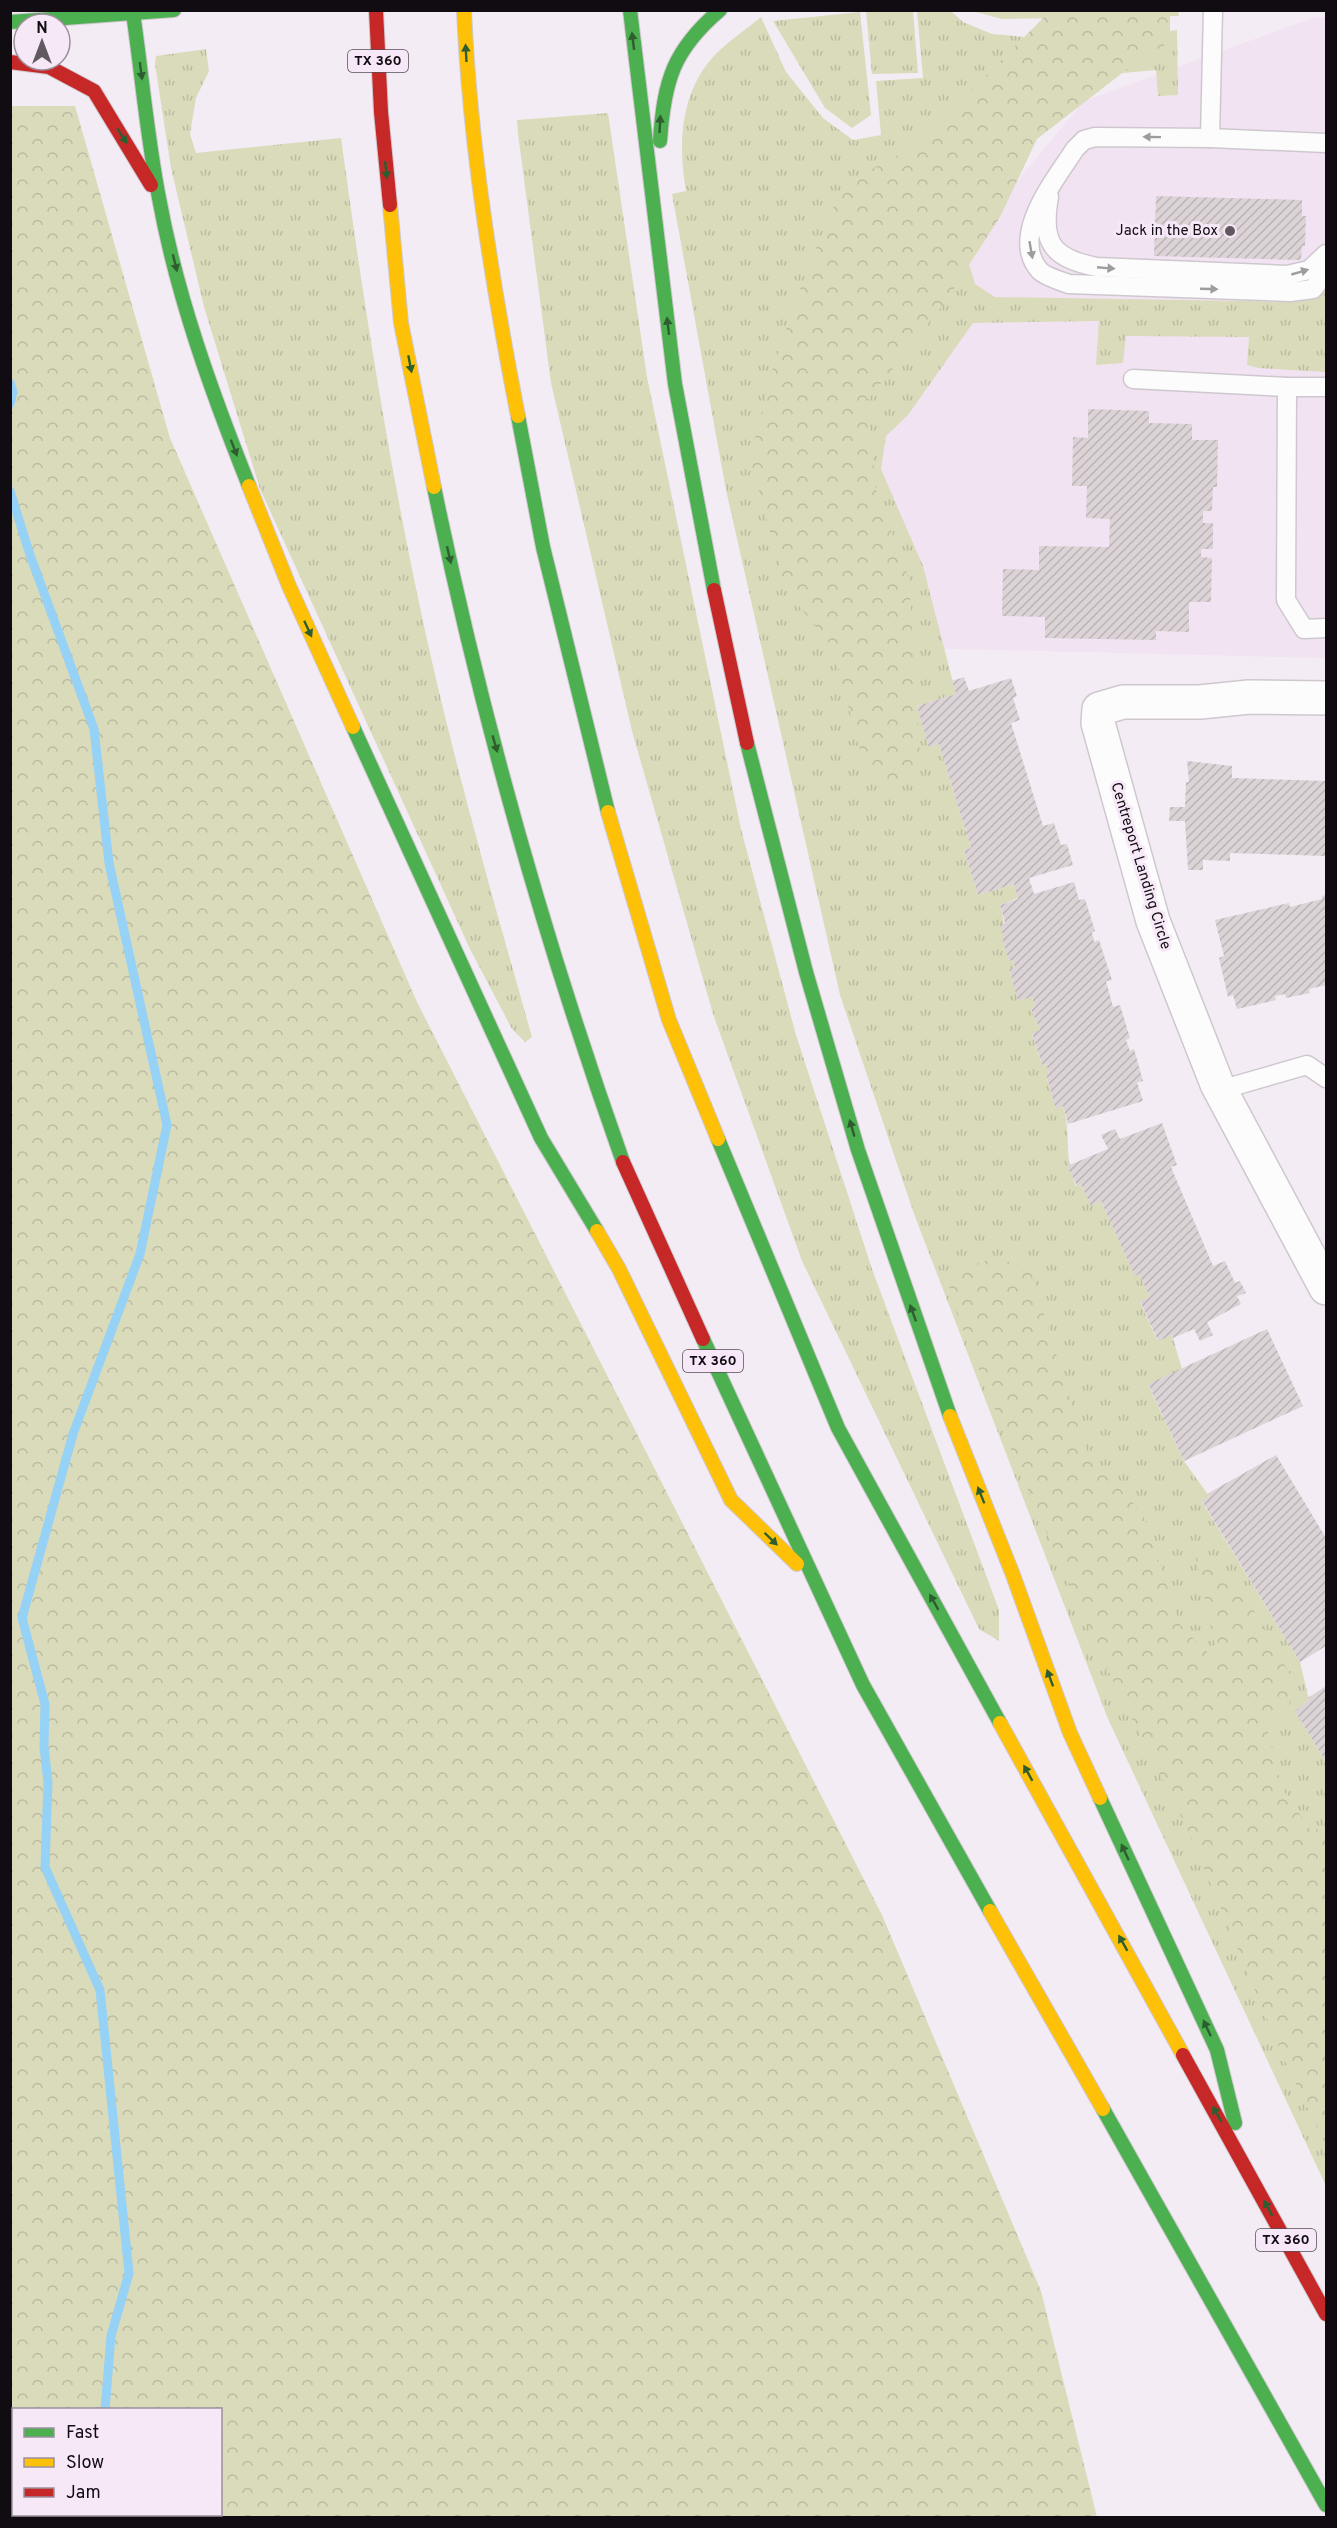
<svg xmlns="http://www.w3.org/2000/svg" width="1337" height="2528" viewBox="0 0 1337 2528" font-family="Overpass,sans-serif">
  <defs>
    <pattern id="grass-tufts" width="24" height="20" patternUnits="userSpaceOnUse" patternTransform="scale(1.5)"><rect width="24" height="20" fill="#dadbbb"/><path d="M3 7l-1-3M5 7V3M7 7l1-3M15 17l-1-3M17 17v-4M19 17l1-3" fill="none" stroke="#babba0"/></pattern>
    <pattern id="forest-crowns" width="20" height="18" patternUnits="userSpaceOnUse" patternTransform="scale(1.5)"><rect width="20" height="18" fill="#dadbbb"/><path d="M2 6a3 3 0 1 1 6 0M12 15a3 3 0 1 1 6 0" fill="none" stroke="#babba0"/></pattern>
    <pattern id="building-hatch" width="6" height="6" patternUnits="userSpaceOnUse" patternTransform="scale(1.5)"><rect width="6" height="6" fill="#dbd3d6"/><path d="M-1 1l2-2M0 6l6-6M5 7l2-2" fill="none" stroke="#bbb4b7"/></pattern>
  </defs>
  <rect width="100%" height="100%" fill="#f4ecf4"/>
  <polygon fill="#f2e3f3" points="1315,17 1326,17 1326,658 868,647 819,506 960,249 1084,101"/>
  <g fill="url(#grass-tufts)">
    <polygon points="1178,10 1179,16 1002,19 972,11"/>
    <polygon points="866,11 913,11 918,73 872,74"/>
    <path d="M917,11H951L963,22L992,34L1091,43L1177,30L1178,95L1158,96L1156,70L1112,74L1065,97L962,240L975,284L995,297L1296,302L1326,292V372L1258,368L1247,365L1249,337L1126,336L1123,363L1096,365L1099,321L973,323L908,415L886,436L881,469L923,566L956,694L917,706L929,747L939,744L971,848L964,850L978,895L1014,884L1018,898L1000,905C1006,926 1003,941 1009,961L1013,960L1015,968L1009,970L1018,1000L1032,997L1035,1007L1031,1009L1040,1030L1032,1034L1042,1065L1046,1064L1049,1074L1046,1076L1056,1108L1063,1106C1072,1137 1063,1156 1076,1186L1081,1184L1091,1205L1101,1201L1135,1275L1139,1274L1150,1297L1140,1302L1157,1340L1172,1335L1182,1369L1148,1385L1184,1461L1209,1496L1202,1502L1300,1662L1309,1700L1295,1711L1326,1762V2186L1108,1719L914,1214L840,995L726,490L672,194L686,191C677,141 681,85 721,49C733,38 748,28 761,17L786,72L823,118L853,140L881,135L876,81L923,78Z"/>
    <polygon points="860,12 871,115 852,128 825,108 773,21"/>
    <path d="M206,49L209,71L196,98L190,134L196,153L341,138C362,292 386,446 418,598C449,746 491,892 532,1037L525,1042L512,1029L470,949L260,489L204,307L171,168L155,64L156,56Z"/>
    <polygon points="608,113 647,377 741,829 796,1035 872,1269 999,1610 999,1641 979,1629 802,1261 713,1014 632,731 551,383 518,134 517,120"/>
  </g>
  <g fill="url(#forest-crowns)" fill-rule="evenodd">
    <polygon points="1050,11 1170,11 1170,42 1143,57 1037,139 1000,217 945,302 867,401 876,490 909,579 921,769 888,788 864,766 833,648 786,590 750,458 773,368 805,275 843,185 918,144"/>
    <path d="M11,106H75L170,438L417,1002L882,1915L1041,2291L1097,2517H11ZM14,2410H220V2514H14Z"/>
    <polygon points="993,1258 1030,1268 1086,1451 1143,1514 1180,1625 1219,1664 1195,1554 1250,1605 1292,1678 1289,1708 1267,1729 1282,1788 1311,1831 1326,1826 1326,2146 1284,2059 1187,1828 1111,1677 1029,1493 967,1341 945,1275"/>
  </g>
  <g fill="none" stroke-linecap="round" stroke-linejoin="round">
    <g stroke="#96d1f6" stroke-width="9">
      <polyline points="10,383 13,392 10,404"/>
      <polyline points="10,491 30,555 94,729 109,863 167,1125 140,1254 73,1434 22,1618 45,1704 44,1747 48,1782 45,1867 100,1990 129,2273 111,2336 105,2410"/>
      <polyline points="97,2518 97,2514"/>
    </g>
  </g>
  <g fill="url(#building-hatch)">
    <polygon points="1156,196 1302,200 1302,216 1306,216 1305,246 1302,246 1301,260 1154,256"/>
    <polygon points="1088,409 1149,411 1149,423 1192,424 1192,440 1218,440 1217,487 1213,487 1212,511 1203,511 1203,523 1213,523 1213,549 1201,549 1201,557 1212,558 1211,602 1189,602 1189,632 1156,631 1156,640 1045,638 1045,617 1002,616 1003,569 1039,570 1039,546 1109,547 1110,519 1086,518 1087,486 1072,486 1073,437 1088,438"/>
    <polygon points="964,677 969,691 1011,678 1017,696 1013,698 1020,720 1011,723 1043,826 1054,823 1061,845 1067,844 1073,865 1029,878 1034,894 1074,882 1079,900 1085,899 1095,931 1092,932 1094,942 1099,940 1112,980 1106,981 1113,1007 1120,1005 1130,1038 1126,1040 1130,1051 1134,1049 1143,1081 1137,1082 1143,1101 1068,1124 1063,1106 1056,1109 1046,1075 1049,1074 1046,1064 1042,1065 1032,1033 1040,1030 1031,1009 1035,1007 1032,997 1018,1001 1009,969 1015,968 1013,960 1009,961 1002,938 1004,938 1000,925 1005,923 1000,905 1018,899 1014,884 978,895 964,850 971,848 939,744 929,748 917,706 956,694 952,681"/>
    <polygon points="1187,761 1232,766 1232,778 1326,781 1326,856 1230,853 1230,861 1203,860 1203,870 1188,870 1185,821 1169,821 1170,807 1185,807 1186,782 1189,782"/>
    <polygon points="1326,895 1326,985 1309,989 1310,993 1286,998 1285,994 1275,996 1276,1000 1237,1009 1233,995 1228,997 1219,958 1224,956 1215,920 1289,903 1290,907 1322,899 1322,896"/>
    <polygon points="1162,1123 1177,1165 1171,1167 1213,1266 1225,1261 1235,1283 1240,1281 1246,1293 1237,1296 1241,1304 1207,1322 1213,1335 1200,1341 1194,1329 1173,1338 1172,1335 1158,1341 1140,1301 1150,1297 1139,1274 1135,1276 1101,1201 1091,1206 1081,1184 1077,1186 1067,1166 1108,1149 1101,1135 1115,1129 1120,1139"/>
    <polygon points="1267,1329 1303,1406 1184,1461 1148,1384"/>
    <polygon points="1276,1455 1326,1538 1326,1646 1300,1662 1202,1501 1209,1496 1207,1494"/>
    <polygon points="1326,1686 1326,1762 1295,1711 1309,1700 1308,1698"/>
  </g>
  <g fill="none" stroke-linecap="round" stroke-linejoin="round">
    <defs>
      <g id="lane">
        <polyline points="1213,10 1210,138 1326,143"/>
        <path d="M1210,138L1095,137L1084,140L1075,149C1056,179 1008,236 1040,271C1046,277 1061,281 1069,284L1290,292L1313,289L1326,272"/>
        <path d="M1049,197C1041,242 1051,258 1097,267L1287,275L1309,270L1326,254"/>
        <polyline points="1133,379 1287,387 1286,600 1304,629 1326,628"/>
        <polyline points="1287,387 1326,387"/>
        <polyline points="1220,1090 1307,1065 1326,1078"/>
      </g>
      <polyline id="street" points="1326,698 1249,697 1200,702 1123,702 1099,709 1098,723 1153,921 1217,1084 1326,1288"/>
      <g id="fast">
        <polyline points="630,10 675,384 714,590"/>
        <path d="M133,13C142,75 147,137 159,198C177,297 212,393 249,486"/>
        <polyline points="10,22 174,10"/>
        <path d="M660,141C664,81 673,50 720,10"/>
        <polyline points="518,416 543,547 608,812"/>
        <path d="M434,487C481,715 545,942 623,1162"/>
        <polyline points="353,727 541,1138 597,1231"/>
        <polyline points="747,743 806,972 858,1150 950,1416"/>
        <polyline points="718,1139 838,1428 1000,1723"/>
        <polyline points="703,1339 863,1685 990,1911"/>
        <polyline points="1100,1798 1217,2050 1235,2123"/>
        <polyline points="1103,2109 1326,2505"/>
      </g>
      <g id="slow">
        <path d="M464,10C470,147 492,282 518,416"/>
        <polyline points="390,205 401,323 434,487"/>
        <polyline points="249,486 289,586 353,727"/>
        <polyline points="608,812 669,1020 718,1139"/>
        <polyline points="597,1231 619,1269 731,1500 797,1564"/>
        <polyline points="950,1416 1013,1575 1070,1733 1100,1798"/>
        <polyline points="1000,1723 1183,2055"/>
        <polyline points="990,1911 1103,2109"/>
      </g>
      <g id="jam">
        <polyline points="376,10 381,112 390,205"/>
        <polyline points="10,62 49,67 94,91 151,185"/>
        <polyline points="714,590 747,743"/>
        <polyline points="623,1162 703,1339"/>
        <polyline points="1183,2055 1326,2314"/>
      </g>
    </defs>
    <use href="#lane" stroke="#cec8ce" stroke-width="21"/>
    <use href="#street" stroke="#cec8ce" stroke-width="36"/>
    <use href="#fast" stroke="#cec8ce" stroke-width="16"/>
    <use href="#slow" stroke="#cec8ce" stroke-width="16"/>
    <use href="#jam" stroke="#cec8ce" stroke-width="16"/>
    <use href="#lane" stroke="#fdfcfd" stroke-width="18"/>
    <use href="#street" stroke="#fdfcfd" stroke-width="33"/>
    <use href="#fast" stroke="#4caf50" stroke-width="14"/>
    <use href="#slow" stroke="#ffc107" stroke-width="14"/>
    <use href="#jam" stroke="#c62828" stroke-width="14"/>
  </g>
  <defs><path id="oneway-solid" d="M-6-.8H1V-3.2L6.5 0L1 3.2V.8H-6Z" transform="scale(1.5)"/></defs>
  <g fill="#2e5e30">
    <use href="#oneway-solid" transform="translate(633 41) rotate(-97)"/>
    <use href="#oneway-solid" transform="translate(466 53) rotate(-93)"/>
    <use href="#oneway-solid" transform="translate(141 71) rotate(82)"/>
    <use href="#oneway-solid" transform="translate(660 124) rotate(-87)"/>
    <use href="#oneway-solid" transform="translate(122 136) rotate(58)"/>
    <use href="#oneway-solid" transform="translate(386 170) rotate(84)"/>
    <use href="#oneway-solid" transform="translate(175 263) rotate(76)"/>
    <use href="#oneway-solid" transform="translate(668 326) rotate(-97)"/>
    <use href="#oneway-solid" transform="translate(410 364) rotate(79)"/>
    <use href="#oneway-solid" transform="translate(234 448) rotate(69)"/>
    <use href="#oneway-solid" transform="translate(449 555) rotate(77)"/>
    <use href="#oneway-solid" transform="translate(308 629) rotate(65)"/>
    <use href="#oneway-solid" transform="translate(495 744) rotate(74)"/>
    <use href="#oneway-solid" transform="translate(852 1128) rotate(-106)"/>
    <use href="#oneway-solid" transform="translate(913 1313) rotate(-110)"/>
    <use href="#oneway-solid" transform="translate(981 1495) rotate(-112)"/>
    <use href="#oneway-solid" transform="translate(771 1539) rotate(44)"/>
    <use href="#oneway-solid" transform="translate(934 1602) rotate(-119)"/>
    <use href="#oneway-solid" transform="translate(1050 1678) rotate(-110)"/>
    <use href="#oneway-solid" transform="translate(1028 1773) rotate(-119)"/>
    <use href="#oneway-solid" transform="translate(1125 1852) rotate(-115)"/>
    <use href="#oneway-solid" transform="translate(1123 1943) rotate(-119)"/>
    <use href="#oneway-solid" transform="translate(1207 2028) rotate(-115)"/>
    <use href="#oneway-solid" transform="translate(1217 2114) rotate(-119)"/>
    <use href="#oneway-solid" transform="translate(1268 2208) rotate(-119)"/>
  </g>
  <g fill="#9e9c9f">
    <use href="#oneway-solid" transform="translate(1152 137) rotate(-179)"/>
    <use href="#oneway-solid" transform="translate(1031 250) rotate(80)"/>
    <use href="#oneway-solid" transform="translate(1106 268) rotate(5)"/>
    <use href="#oneway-solid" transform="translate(1300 272) rotate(-16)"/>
    <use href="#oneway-solid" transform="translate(1209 289) rotate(2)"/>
  </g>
  <circle fill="#605a60" stroke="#f7e8f8" stroke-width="2" cx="1230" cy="231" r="6"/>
  <g text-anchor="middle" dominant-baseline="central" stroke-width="6" stroke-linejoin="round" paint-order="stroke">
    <g fill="#f7e8f8" stroke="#554e56" stroke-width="1.5">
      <rect x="348" y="50" width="60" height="22" rx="4.5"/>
      <rect x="683" y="1350" width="60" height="22" rx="4.5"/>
      <rect x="1256" y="2229" width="60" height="22" rx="4.5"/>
    </g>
    <g font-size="14" font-weight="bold" fill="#100c11">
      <text x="378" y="61">TX 360</text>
      <text x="713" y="1361">TX 360</text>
      <text x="1286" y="2240">TX 360</text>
    </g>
    <g font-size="15" fill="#100c11" stroke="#f7e8f8" text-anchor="end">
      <text x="1218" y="231">Jack in the Box</text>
    </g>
    <g font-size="15" fill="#100c11" stroke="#f7e8f8">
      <text transform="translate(1140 866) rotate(73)">Centreport Landing Circle</text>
    </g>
  </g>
  <rect width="1337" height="2528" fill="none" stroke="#100c11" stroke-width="24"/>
  <rect x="12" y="2408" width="210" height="108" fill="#f7e8f8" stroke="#9b909c" stroke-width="1.5"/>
  <rect x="24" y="2428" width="30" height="9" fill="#4caf50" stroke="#9b909c" stroke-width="1.5"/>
  <text x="66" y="2438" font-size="18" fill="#100c11">Fast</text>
  <rect x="24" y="2458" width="30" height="9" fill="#ffc107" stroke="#9b909c" stroke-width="1.5"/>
  <text x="66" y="2468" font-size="18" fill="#100c11">Slow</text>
  <rect x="24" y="2488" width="30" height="9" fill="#c62828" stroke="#9b909c" stroke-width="1.5"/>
  <text x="66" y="2498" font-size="18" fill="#100c11">Jam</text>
  <g transform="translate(42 42)"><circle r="28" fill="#f7e8f8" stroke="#9b909c" stroke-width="1.5"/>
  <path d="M0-4.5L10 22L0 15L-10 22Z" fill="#605a60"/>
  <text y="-9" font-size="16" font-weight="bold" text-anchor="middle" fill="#100c11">N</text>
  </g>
</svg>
